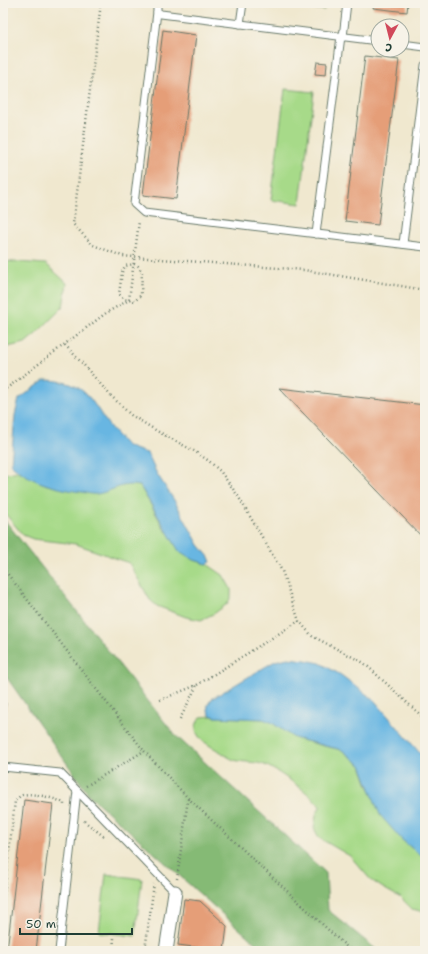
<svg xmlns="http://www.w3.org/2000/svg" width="428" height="954" viewBox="0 0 428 954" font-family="'Shantell Sans',sans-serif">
  <rect width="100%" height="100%" fill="#f7f3e8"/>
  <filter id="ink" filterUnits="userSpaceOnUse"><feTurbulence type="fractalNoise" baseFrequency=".025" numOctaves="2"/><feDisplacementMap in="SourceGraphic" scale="8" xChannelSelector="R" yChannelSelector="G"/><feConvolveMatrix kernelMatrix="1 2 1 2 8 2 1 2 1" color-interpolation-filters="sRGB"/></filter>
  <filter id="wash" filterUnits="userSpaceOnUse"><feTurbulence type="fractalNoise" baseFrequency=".012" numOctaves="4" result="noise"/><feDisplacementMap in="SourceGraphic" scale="16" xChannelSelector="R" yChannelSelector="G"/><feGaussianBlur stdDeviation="0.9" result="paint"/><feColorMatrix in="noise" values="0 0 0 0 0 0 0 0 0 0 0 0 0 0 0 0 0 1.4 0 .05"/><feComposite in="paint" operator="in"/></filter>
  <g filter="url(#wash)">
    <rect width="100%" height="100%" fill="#f0e8cf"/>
    <g fill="#a7da89" stroke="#638c5e">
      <polygon points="277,3 324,3 324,10 277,4"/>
      <polygon points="285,89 314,92 300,204 271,200"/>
      <polygon points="3,261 46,264 67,283 63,307 36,334 25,343 3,348"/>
      <polygon points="18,471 47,485 115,487 130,484 140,486 165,530 194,560 207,564 223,575 231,589 231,597 227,604 215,613 201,620 186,617 157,606 150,600 129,563 76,544 33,539 23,535 3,511 3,474"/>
      <path d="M212,716L216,717L263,719L271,722L295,738L320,745L342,750L361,765L368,786L402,840L425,859V912L412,909L401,898L383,888L371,880L350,856L319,838L314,828L316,815L320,807C316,797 278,771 267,766C257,761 244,763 234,760C229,758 225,755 221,752C208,745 186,734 201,717Z"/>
      <polygon points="106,874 142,879 135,936 99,932"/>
    </g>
    <polygon fill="#85ba75" stroke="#527c54" points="3,518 175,735 326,873 328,910 378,951 264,951 89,795 3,672"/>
    <g fill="#68b6e2" stroke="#447a8b">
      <path d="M45,380C92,381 90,405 116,434C119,437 123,443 126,445C132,449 140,451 147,453L157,474L174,500L199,545L209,557L211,562L207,564L194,560L179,551L140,486C121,482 114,491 97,494C93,495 87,493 82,492C57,489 29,482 11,464L15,415L19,399Z"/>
      <path d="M288,658L305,660L320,663L341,675L374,700L425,759V859L402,840L380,815L361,765L342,750L294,738L271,722L263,719L216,717L210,715C206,707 207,704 213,698L275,661Z"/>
    </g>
    <g id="blocks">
      <g fill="#e59e78">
        <polygon points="374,3 408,3 407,12 373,8"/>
        <polygon points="163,30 196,35 176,199 143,195"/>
        <polygon points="365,56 399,60 378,225 345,221"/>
        <polygon points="317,62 327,63 326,75 315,74"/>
        <polygon points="279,388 425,405 425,540"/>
        <polygon points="3,702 6,703 4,722 3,722"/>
        <polygon points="24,800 53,804 36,951 7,951"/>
        <polygon points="184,899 200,901 227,926 224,951 178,945"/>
      </g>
    </g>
  </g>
  <g filter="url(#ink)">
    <use href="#blocks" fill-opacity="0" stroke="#68796a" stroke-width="1"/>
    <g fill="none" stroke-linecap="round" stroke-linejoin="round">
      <defs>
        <g id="service">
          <polyline points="157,3 157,12 161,14 378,41"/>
          <polyline points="157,12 134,204 144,213 425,247"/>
          <polyline points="240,24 243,3"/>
          <polyline points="343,37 347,3"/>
          <polyline points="402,44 425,47"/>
          <polyline points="316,234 341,36"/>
          <polyline points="403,244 425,65"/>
          <polyline points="3,768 3,767 60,773 175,892"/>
          <polyline points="59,951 77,791"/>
        </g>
        <polyline id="minor" points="166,951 175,892"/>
      </defs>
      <use href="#service" stroke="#68796a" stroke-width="9"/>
      <use href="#minor" stroke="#68796a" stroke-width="15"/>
      <g stroke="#68796a" stroke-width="2.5" stroke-dasharray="1 3" stroke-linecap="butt">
        <polyline points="101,3 73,224 93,245 122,256 304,270 425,290"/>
        <polygon points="134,264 138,266 142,272 141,295 135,301 123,299 119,294 122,272 125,266"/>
        <polyline points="65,345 82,363 110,395 131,415 157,431 194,451 209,461 220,471 238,496 282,571 299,621 312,636 364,663 425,719"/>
        <polyline points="3,391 106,313 129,300 139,221"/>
        <polyline points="3,568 144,751"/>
        <polyline points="160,700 197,685 299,621"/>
        <polyline points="180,719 197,685"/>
        <polyline points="86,786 144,751 188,798 351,951"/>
        <polyline points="84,821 106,838"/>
        <polyline points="177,879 188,799"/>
        <path d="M3,903L15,801C17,800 18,798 20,796C28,791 55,798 64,803V805"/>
        <polyline points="113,951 114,938"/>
        <polyline points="143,951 146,943 154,884"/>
      </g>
      <use href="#service" stroke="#fff" stroke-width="7"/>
      <use href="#minor" stroke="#fff" stroke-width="13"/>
    </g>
  </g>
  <rect width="428" height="954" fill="none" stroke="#f7f3e8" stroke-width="16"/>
  <g transform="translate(390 38) rotate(187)"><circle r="19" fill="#f7f3e8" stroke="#a1aaa0"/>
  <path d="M0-3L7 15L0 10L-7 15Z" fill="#d1495b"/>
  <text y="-6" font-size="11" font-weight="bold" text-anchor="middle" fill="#1f3d34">С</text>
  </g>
  <path d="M20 928v6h112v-6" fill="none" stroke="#1f3d34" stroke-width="2"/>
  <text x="26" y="928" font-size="12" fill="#1f3d34" stroke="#f7f3e8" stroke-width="3" paint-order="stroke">50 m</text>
</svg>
